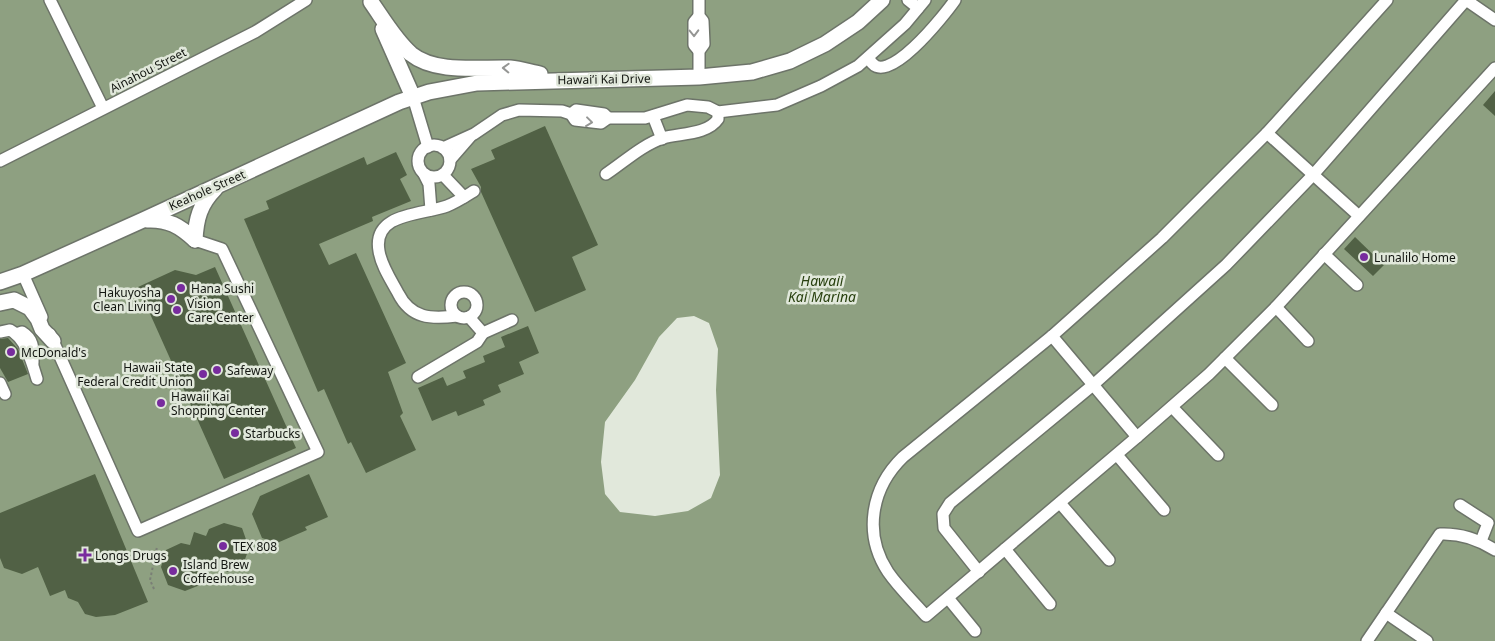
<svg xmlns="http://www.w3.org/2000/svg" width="1495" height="641" viewBox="0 0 1495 641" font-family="'Noto Sans',sans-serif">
  <rect width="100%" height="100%" fill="#e1e8db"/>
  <path fill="#8ea081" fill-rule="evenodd" d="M0,0H1495V641H0ZM694,316L709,323L718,349L716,390L720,475L711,498L688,511L655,516L620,512L605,494L601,462L605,422L635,380L659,337L677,318Z"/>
  <g fill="#516145">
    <polygon points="1495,91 1495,116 1483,105"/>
    <polygon points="545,126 598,245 572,257 586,290 535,312 481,192 481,187 471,169 495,159 491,150"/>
    <polygon points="396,152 407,175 400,179 411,201 372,217 373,221 319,244 329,265 356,253 406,363 388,372 403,413 400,416 416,450 366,473 351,442 348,444 324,389 318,392 244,219 269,209 266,201 364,157 367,165"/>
    <polygon points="1355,237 1384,265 1373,276 1344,249"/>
    <polygon points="215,267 296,448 224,479 138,287 175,270 196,275"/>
    <polygon points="528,326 539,353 519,362 524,374 498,385 501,392 483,400 485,405 458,416 456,411 432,421 418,388 443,377 447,386 466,378 463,371 485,362 483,356 505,347 501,337"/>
    <polygon points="8,338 18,349 28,374 8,382 0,368 0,339"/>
    <polygon points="95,474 148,602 115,615 96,617 85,614 78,602 68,598 65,590 50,596 38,567 22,574 4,568 0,558 0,513"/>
    <polygon points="309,474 328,517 305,527 307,530 277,543 262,538 252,514 260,496"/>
    <polygon points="224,523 242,528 249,548 243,565 228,572 208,566 200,585 185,591 168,585 161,567 166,550 181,543 190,545 194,532 206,536 209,529"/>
  </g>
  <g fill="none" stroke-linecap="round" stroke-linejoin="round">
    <defs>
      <g id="minor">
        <polyline points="50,0 103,108"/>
        <polyline points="699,0 699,16 703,21 704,44 699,51 699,77"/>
        <polyline points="908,0 918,8"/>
        <path d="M1387,0L1267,133L1162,238L1052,336L903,457C871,488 863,534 888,572C899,588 914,602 926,616L1137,437L1209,374L1276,307L1495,68"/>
        <polyline points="1466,0 1495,20"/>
        <polyline points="699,16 694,22 694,45 699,51"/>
        <path d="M869,58C883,94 946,13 955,0"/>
        <polyline points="413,97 428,147"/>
        <polyline points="571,114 576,110 604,114 608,118"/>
        <polyline points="653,116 662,139"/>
        <polyline points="1267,133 1359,216"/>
        <circle cx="434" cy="161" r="16"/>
        <polyline points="443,148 474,134 502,115 519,110 562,111 571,114 575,120 601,123 608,118 645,118 687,105 708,107 718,112 777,105 821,86 858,66 905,24 925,0"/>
        <polyline points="450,160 470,137"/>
        <polyline points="0,161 255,32 306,0"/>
        <polyline points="424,174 429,184 431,210"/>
        <path d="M606,174C624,162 642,145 663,138C680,133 707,135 718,119V112"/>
        <polyline points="443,175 464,197"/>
        <polyline points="1324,254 1357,285"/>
        <polyline points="23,274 42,317"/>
        <circle cx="464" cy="305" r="13"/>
        <polyline points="1276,307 1308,341"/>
        <path d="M457,316C431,319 411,319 398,293C391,280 381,265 379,251C372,212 423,215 447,206C457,202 466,196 474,191"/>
        <polyline points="469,317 483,333 512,320"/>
        <path d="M0,332L10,330C26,338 32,363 37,379"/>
        <path d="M16,334L22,332C35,340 33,350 33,363"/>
        <polyline points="50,334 138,531 318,452 222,249 195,240"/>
        <polyline points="1052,336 1137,437"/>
        <polyline points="1225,358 1272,405"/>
        <polyline points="418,377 477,342 483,333"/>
        <polyline points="0,383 5,394"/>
        <polyline points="1172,407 1218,455"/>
        <polyline points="1117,455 1164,510"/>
        <polyline points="1060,503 1109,560"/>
        <polyline points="1460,505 1488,523 1481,541"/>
        <polyline points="1005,549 1050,604"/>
        <polyline points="979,572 944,528 943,514 950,503 1093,385 1226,265 1313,175 1466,0"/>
        <polyline points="948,598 975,631"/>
        <polyline points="1386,613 1427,641"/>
        <path d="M1367,641L1440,534C1461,533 1478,539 1495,550"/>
      </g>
      <g id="major">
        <path d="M371,2C383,19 395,40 411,54C436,74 480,67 510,68C520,69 530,72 540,74"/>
        <polyline points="383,29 413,97"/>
        <path d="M147,220C168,219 180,226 195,240"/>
        <path d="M195,240C196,219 200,204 215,189"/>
        <polyline points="0,282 23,274 143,220 399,102 429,92 477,83 699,77 752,72 790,61 825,44 858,22 882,0"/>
        <polyline points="0,303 14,300 30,308 38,319 42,329 53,341"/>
      </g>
    </defs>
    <use href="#minor" stroke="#6d7469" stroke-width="14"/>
    <use href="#major" stroke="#6d7469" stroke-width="18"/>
    <polyline stroke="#7a7f76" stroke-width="2" stroke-dasharray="2.5 2.5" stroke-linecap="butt" points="154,589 150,580 157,547"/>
    <use href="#minor" stroke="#fff" stroke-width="11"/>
    <use href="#major" stroke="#fff" stroke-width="15"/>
  </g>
  <defs><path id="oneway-chevron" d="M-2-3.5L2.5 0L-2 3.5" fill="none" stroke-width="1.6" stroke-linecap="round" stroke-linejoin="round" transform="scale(1.25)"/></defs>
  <g stroke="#959694">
    <use href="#oneway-chevron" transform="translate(694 33) rotate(89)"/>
    <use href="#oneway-chevron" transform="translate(506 68) rotate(-178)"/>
    <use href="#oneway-chevron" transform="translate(589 122) rotate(7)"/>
  </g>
  <g fill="#782c9e" stroke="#e1e8db" stroke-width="2">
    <circle cx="1364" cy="257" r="5"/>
    <circle cx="181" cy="288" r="5"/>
    <circle cx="171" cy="299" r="5"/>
    <circle cx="177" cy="310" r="5"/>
    <circle cx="11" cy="352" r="5"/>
    <circle cx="217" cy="370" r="5"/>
    <circle cx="203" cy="374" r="5"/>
    <circle cx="161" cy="403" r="5"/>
    <circle cx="235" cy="433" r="5"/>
    <circle cx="223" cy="546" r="5"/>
    <path d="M82.5 547.5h5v5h5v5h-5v5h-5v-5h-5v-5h5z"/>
    <circle cx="173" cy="571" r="5"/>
  </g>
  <g text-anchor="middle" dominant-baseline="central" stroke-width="5" stroke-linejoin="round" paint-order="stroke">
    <g font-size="12" fill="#131611" stroke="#e1e8db">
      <text transform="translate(148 70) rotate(-27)">Ainahou Street</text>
      <text transform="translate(604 79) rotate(-1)">Hawai’i Kai Drive</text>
      <text transform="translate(207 190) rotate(-24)">Keahole Street</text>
    </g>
    <g font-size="12" fill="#131611" stroke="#e1e8db" text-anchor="start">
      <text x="1374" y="257">Lunalilo Home</text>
      <text x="191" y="288">Hana Sushi</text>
      <text x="161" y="292" text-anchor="end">Hakuyosha<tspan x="161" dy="14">Clean Living</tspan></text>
      <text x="187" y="303">Vision<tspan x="187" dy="14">Care Center</tspan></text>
      <text x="21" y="352">McDonald's</text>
      <text x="193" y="367" text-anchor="end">Hawaii State<tspan x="193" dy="14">Federal Credit Union</tspan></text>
      <text x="227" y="370">Safeway</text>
      <text x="171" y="396">Hawaii Kai<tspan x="171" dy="14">Shopping Center</tspan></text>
      <text x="245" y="433">Starbucks</text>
      <text x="233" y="546">TEX 808</text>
      <text x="95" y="555">Longs Drugs</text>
      <text x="183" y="564">Island Brew<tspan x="183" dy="14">Coffeehouse</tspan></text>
    </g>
    <g font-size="14" font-style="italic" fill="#28400f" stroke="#e1e8db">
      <text x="822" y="280">Hawaii<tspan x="822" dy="16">Kai Marina</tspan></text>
    </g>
  </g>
</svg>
